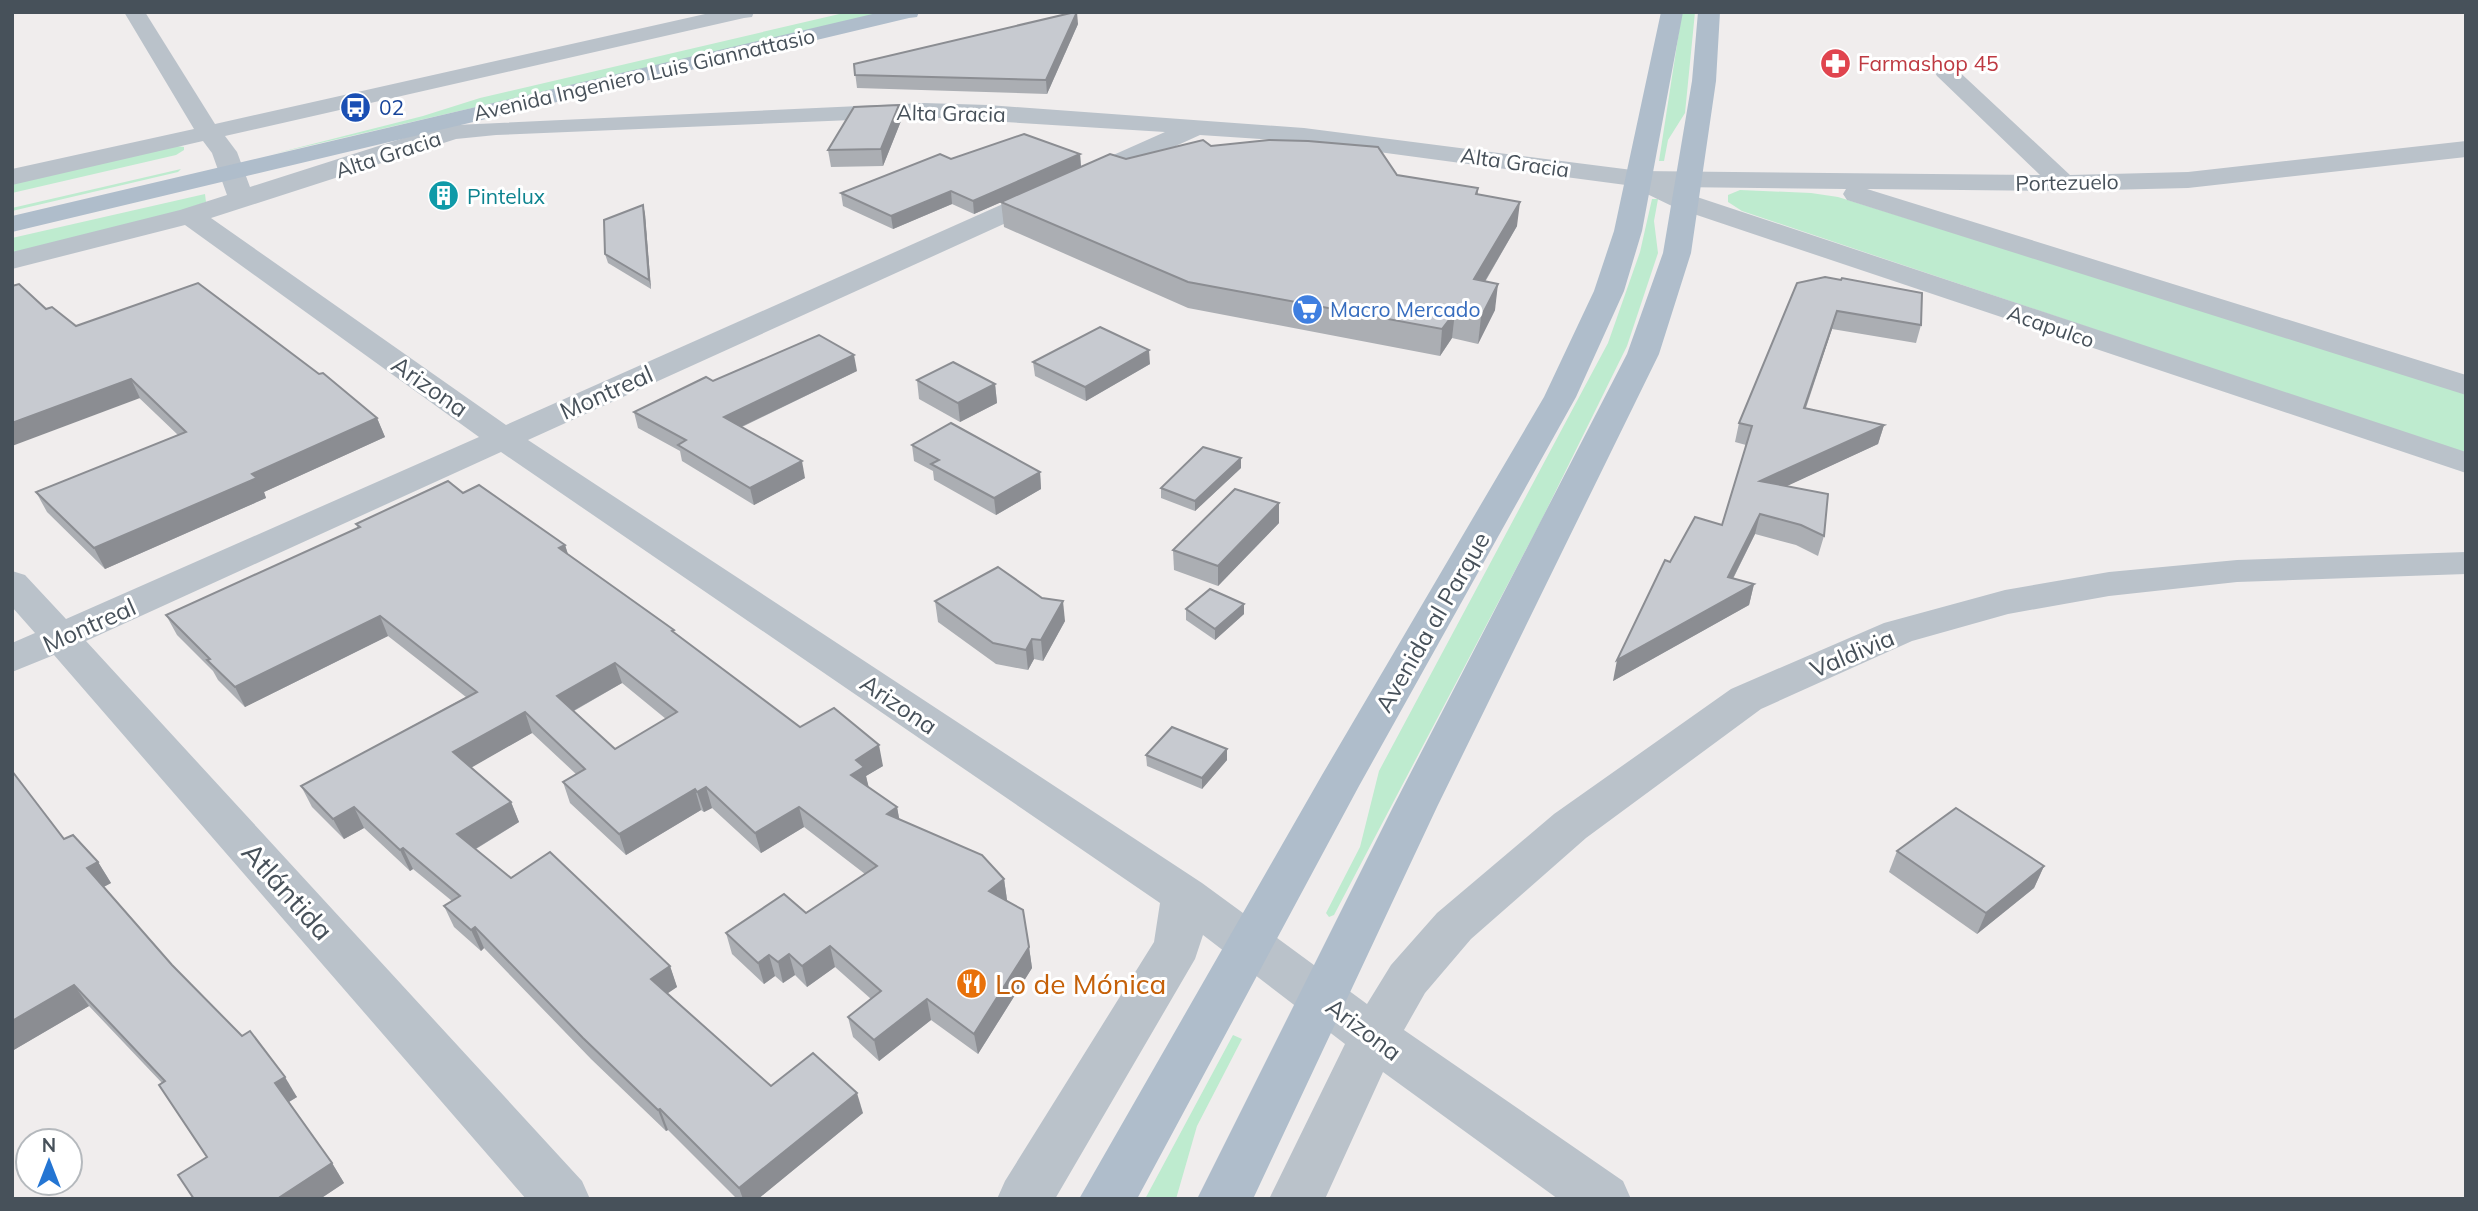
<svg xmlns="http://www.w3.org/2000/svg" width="2478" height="1211" viewBox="0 0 2478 1211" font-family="Mulish,sans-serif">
  <rect width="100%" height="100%" fill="#f0eded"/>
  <g fill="#beebcf">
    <polygon points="848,12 888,12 273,154 423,116 480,98"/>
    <polygon points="1682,12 1695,12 1685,113 1668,140 1664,161 1659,161"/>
    <polygon points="177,146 184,147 184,150 176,155 12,193 12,182"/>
    <polygon points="181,169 178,172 12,211 12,208"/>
    <polygon points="1740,190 1811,193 1838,197 2466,391 2466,454 1742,211 1728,202 1728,195"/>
    <polygon points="205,194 206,202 169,215 12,254 12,238"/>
    <polygon points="1652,199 1658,199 1654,221 1658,253 1627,346 1541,521 1334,915 1329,917 1326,913 1360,847 1379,771 1608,343 1640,252"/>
    <polygon points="1233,1035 1242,1039 1197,1126 1176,1199 1145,1199"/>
  </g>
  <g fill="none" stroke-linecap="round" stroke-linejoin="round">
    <path fill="#bac2ca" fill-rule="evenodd" d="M124,12H145L215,124L714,12H754L752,17L744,18L225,136L237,152L250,187L413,135L456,125L924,103L988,105L1304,128L1640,171L2040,175L1937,76L1934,71L1937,66H1953L2070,175L2188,172L2466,141V157L2188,188L2063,191L1867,189L2466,375V395L1847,200L1843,194L1846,189L1675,187L1694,196L2466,452V473L1676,208L1645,193L1641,187L1304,142L1200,135L528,440L1202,883L1367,1004L1391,965L1437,913L1554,814L1731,689L1884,623L2005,590L2109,572L2237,560L2466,552V574L2237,582L2109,596L2008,614L1912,641L1761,709L1586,838L1471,939L1425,993L1404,1030L1623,1181L1631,1199H1558L1383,1072L1325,1199H1269L1345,1044L1203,935L1195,959L1055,1199H997L1005,1181L1154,942L1160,903L501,452L86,641L582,1181L590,1199H526L54,655L12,672V643L35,633L12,607V571L25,575L66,619L479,437L185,225L12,269V252L180,210L227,195L212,153L203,141L12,185V169L194,129ZM924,117L1165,132L506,425L211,218L456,139L496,135Z"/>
    <g fill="#afbdcb" fill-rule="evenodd">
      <polygon points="881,12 919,12 917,17 909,18 12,232 12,216"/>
      <polygon points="1661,12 1683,12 1642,231 1624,291 1576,397 1359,786 1137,1199 1079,1199 1322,775 1544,397 1594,291 1614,231"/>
      <polygon points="1698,12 1720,12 1716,81 1691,253 1659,354 1437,807 1253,1199 1197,1199 1393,807 1627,354 1663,253 1692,81"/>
    </g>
  </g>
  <g fill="#abaeb3" fill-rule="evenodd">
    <polygon points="1078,24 1047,94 857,88 854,64"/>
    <polygon points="901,121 883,166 831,167 828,150"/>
    <polygon points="1211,146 1478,188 1478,194 1517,226 1485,282 1495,310 1478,344 1452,338 1440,356 1188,308 1004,227 1001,202 1126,159"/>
    <polygon points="1080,154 1081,167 974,214 952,204 893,229 843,206 841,193 951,159"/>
    <polygon points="643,205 645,214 651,289 608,263 605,254"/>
    <polygon points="1841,280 1921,325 1916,343 1832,329 1806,408 1884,425 1878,444 1786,486 1824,536 1818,556 1796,545 1755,534 1733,579 1754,584 1749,605 1613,681 1670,562 1722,525 1746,445 1735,442 1739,423"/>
    <polygon points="46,309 76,326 377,418 385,437 264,492 266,498 105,569 47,512 36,492 178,435"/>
    <polygon points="1033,362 1150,364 1086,401 1035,376"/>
    <polygon points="857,371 742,427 805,478 754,505 682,461 680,451 638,428 634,412 713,381"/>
    <polygon points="917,380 995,384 997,403 960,422 919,399"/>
    <polygon points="912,445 1040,472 1041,489 996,515 934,480 933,471 914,461"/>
    <polygon points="1241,468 1195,511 1161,498 1161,488"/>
    <path d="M463,493L565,545L568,554L800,727L883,766L866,776L868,787L897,807L899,819L1004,879L1007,900L1006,901L1029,947L1032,968L978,1054L931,1020L879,1061L853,1037L848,1017L871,999L835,967L807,987L795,975L783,983L775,976L764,984L732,954L726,933L806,913L865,874L804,827L761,853L712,808L704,812L701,810L626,855L570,803L563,782L576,774L532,733L471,767L511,802L519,822L476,849L511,878L670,966L677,987L667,993L771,1086L863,1113L758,1199H737L668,1130L666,1131L591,1059L484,948L481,951L454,927L444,906L452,901L413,869L410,871L364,828L344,839L312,807L301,786L466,697L388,636L245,707L218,680L213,671L177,635L166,615L358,528L356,524ZM622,683L666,719L615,749L574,711Z"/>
    <polygon points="1279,503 1279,523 1218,586 1174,570 1173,550"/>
    <polygon points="935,601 1065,621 1043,661 1034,659 1028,670 996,664 938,622"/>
    <polygon points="1186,609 1244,614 1215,640 1186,620"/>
    <polygon points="1227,749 1227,760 1202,789 1147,766 1146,755"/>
    <polygon points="64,839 98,862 111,883 103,887 172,965 297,1097 289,1102 332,1163 344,1183 320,1199 194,1199 207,1157 162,1083 89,1006 12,1051"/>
    <polygon points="1897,851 2044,866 2034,888 1977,934 1889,872"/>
  </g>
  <g fill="#8b8d92">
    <polygon points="1077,12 1078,24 1047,94 1046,80"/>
    <polygon points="899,105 901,121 883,166 881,149"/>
    <polygon points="1080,154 1081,167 974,214 973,201"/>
    <polygon points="951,191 952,204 893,229 891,216"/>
    <polygon points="1520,202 1517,226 1471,305 1474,279"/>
    <polygon points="643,205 645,214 651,289 649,280"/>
    <polygon points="1498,284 1495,310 1478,344 1481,317"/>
    <polygon points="1837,311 1832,329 1799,427 1804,408"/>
    <polygon points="1455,312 1452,338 1440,356 1442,329"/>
    <polygon points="1149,350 1150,364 1086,401 1085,387"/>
    <polygon points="854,355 857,371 728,433 724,417"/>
    <polygon points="131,379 140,398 12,446 12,423"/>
    <polygon points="995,384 997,403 960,422 958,403"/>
    <polygon points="377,418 385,437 264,492 266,498 105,569 94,548 252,474"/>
    <polygon points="1884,425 1878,444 1755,501 1760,481"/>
    <polygon points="1241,458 1241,468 1195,511 1195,501"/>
    <polygon points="802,461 805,478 754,505 750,488"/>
    <polygon points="1040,472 1041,489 996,515 994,498"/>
    <polygon points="1279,503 1279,523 1218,586 1218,566"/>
    <polygon points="1760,514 1755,534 1723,598 1728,577"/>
    <polygon points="565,545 571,564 559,548"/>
    <polygon points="1754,584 1749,605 1613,681 1617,660"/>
    <polygon points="1063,601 1065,621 1043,661 1041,640"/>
    <polygon points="1244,604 1244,614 1215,640 1215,629"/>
    <polygon points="380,616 388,636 245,707 235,687"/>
    <polygon points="1032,639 1034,659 1028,670 1026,650"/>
    <polygon points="615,663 622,683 564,716 557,696"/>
    <polygon points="525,712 532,733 462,773 453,752"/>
    <polygon points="879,745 883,766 866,776 869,788 851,775 856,760"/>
    <polygon points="1227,749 1227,760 1202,789 1202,778"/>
    <polygon points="706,787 712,808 704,812 697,792"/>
    <polygon points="695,789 701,810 626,855 619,834"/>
    <polygon points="511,802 519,822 467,854 457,834"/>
    <polygon points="354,807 364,828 344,839 333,819"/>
    <polygon points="799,807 804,827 761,853 755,833"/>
    <polygon points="897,807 901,828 887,814"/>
    <polygon points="403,848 413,869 410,871 400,850"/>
    <polygon points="98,862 111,883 100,889 87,868"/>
    <polygon points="2044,866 2034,888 1977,934 1986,913"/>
    <polygon points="1004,879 1007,900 992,912 989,891"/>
    <polygon points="475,927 484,948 481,951 471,930"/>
    <polygon points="830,946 835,967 807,987 802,966"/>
    <polygon points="1029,947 1032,968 978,1054 974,1034"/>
    <polygon points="789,954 795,975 783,983 778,962"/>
    <polygon points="769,955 775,976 764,984 758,963"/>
    <polygon points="670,966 677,987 658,1000 651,979"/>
    <polygon points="74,985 89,1006 12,1051 12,1021"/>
    <polygon points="927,999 931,1020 879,1061 874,1040"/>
    <polygon points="285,1077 297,1097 287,1103 275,1083"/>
    <polygon points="857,1093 863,1113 758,1199 743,1199 739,1188"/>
    <polygon points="660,1109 668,1130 666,1131 658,1110"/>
    <polygon points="332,1163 344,1183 320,1199 277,1199"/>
  </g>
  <g fill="#c7cad0" stroke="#8b8d92" stroke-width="2" fill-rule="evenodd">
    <polygon points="1075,12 1077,12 1046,80 855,75 854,64"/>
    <polygon points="899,105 881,149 828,150 854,107"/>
    <polygon points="1024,134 1080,154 973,201 951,191 891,216 841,193 940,154 951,159"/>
    <polygon points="1203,140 1211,146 1269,140 1308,141 1378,147 1397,175 1478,188 1476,194 1520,202 1474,279 1498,284 1481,317 1455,312 1442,329 1188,282 1001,202 1110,154 1126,159"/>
    <polygon points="643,205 649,280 605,254 604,220"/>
    <polygon points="1825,277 1841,280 1842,278 1922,293 1921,325 1837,311 1804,408 1884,425 1760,481 1828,494 1824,536 1801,525 1760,514 1728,577 1754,584 1617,660 1665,560 1670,562 1695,517 1722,525 1752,426 1739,423 1797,283"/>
    <polygon points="198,283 319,374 323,373 377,418 252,474 257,478 94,548 36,492 186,432 131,379 12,423 12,286 19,284 46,309 52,307 76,326"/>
    <polygon points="1100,327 1149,350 1085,387 1033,362"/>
    <polygon points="819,335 854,355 724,417 802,461 750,488 678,445 686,440 634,412 706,377 713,381"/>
    <polygon points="953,362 995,384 958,403 917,380"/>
    <polygon points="951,423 1040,472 994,498 931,464 939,460 912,445"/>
    <polygon points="1203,447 1241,458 1195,501 1161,488"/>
    <path d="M448,481L463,493L479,485L565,545L559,548L674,630L672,631L800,727L834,708L879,745L856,760L864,767L851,775L897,807L887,814L982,855L1004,879L989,891L1023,910L1029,947L974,1034L927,999L874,1040L848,1017L881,991L830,946L802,966L789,954L778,962L769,955L758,963L726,933L784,894L806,913L877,866L799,807L755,833L706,787L697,792L695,789L619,834L563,782L585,769L525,712L453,752L511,802L457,834L511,878L550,852L670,966L651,979L771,1086L813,1053L857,1093L739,1188L660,1109L658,1110L583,1038L475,927L471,930L444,906L460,896L403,848L400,850L354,807L333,819L301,786L477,692L380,616L235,687L207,660L210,659L166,615L360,527L356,524ZM615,663L677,712L615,749L557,696Z"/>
    <polygon points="1235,489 1279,503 1218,566 1173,550"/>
    <polygon points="998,567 1042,598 1063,601 1041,640 1032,639 1026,650 993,643 935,601"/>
    <polygon points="1210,589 1244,604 1215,629 1186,609"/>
    <polygon points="1172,727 1227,749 1202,778 1146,755"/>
    <polygon points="12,771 64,839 73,835 98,862 87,868 172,965 242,1036 250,1031 285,1077 275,1083 332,1163 277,1199 194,1199 178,1175 207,1157 159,1085 165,1081 74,985 12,1021"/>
    <polygon points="1956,808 2044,866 1986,913 1897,851"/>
  </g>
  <defs>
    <symbol id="pharmacy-disc" viewBox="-11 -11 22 22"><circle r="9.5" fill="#e0444e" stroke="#fff"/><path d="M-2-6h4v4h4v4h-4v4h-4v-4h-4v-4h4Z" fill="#fff"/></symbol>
    <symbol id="bus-disc" viewBox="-11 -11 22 22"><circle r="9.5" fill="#1a4fb4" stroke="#fff"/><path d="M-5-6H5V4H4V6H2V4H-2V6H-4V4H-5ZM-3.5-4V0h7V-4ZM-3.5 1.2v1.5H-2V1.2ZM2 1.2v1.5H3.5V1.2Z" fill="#fff"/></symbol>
    <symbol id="building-disc" viewBox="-11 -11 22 22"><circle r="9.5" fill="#0f9aa8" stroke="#fff"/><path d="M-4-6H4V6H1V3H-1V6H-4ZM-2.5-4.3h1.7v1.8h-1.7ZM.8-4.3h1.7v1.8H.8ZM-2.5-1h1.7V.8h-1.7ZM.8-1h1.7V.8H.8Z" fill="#fff"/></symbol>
    <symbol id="supermarket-disc" viewBox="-11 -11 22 22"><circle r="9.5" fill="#3f7fe0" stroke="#fff"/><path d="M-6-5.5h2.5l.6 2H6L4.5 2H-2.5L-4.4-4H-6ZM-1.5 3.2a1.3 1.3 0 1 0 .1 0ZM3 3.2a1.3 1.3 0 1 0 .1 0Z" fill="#fff"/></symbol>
    <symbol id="restaurant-disc" viewBox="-11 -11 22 22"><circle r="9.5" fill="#e8710a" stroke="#fff"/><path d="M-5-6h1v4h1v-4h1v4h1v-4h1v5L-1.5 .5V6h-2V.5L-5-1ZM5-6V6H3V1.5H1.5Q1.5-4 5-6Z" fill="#fff"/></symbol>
  </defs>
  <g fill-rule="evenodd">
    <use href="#pharmacy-disc" x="1818" y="46" width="35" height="35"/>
    <use href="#bus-disc" x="338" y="90" width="35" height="35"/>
    <use href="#building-disc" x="426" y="178" width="35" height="35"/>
    <use href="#supermarket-disc" x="1290" y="292" width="35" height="35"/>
    <use href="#restaurant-disc" x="954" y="966" width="35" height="35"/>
  </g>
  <g text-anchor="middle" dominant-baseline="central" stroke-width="6" stroke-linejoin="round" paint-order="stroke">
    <g font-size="21" fill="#be3a42" stroke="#fff" text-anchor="start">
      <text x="1858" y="63">Farmashop 45</text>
    </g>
    <g font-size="21" fill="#47515a" stroke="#fff">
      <text transform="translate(644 74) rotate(-13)">Avenida Ingeniero Luis Giannattasio</text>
      <text transform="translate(951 113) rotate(1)">Alta Gracia</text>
      <text transform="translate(388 154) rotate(-18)">Alta Gracia</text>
      <text transform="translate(1515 162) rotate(8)">Alta Gracia</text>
      <text transform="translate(2067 182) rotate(-1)">Portezuelo</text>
      <text transform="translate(2051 326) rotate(19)">Acapulco</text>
    </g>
    <g font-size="21" fill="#164399" stroke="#fff" text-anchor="start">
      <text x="379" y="107">02</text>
    </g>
    <g font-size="21" fill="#0d838f" stroke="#fff" text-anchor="start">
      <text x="467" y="196">Pintelux</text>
    </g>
    <g font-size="21" fill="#366cbe" stroke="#fff" text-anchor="start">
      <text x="1330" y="309">Macro Mercado</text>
    </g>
    <g font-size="24" fill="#47515a" stroke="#fff">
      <text transform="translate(430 386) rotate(35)">Arizona</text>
      <text transform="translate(606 392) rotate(-24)">Montreal</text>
      <text transform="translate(1432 622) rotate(-60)">Avenida al Parque</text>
      <text transform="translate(89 625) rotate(-24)">Montreal</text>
      <text transform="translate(1852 653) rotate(-23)">Valdivia</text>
      <text transform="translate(899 704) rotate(34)">Arizona</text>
      <text transform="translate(1364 1029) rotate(37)">Arizona</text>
    </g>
    <g font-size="28" fill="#47515a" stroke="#fff">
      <text transform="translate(288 891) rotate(48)">Atlántida</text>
    </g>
    <g font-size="28" fill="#c56008" stroke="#fff" text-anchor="start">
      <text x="995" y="983">Lo de Mónica</text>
    </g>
  </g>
  <rect width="2478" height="1211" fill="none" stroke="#47515a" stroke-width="28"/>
  <g transform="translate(49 1162)"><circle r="33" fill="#ffffff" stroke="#b5b9bd" stroke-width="2"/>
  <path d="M0-5L12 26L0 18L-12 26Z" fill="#2475d3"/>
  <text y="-10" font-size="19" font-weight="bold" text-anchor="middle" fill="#47515a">N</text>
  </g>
</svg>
